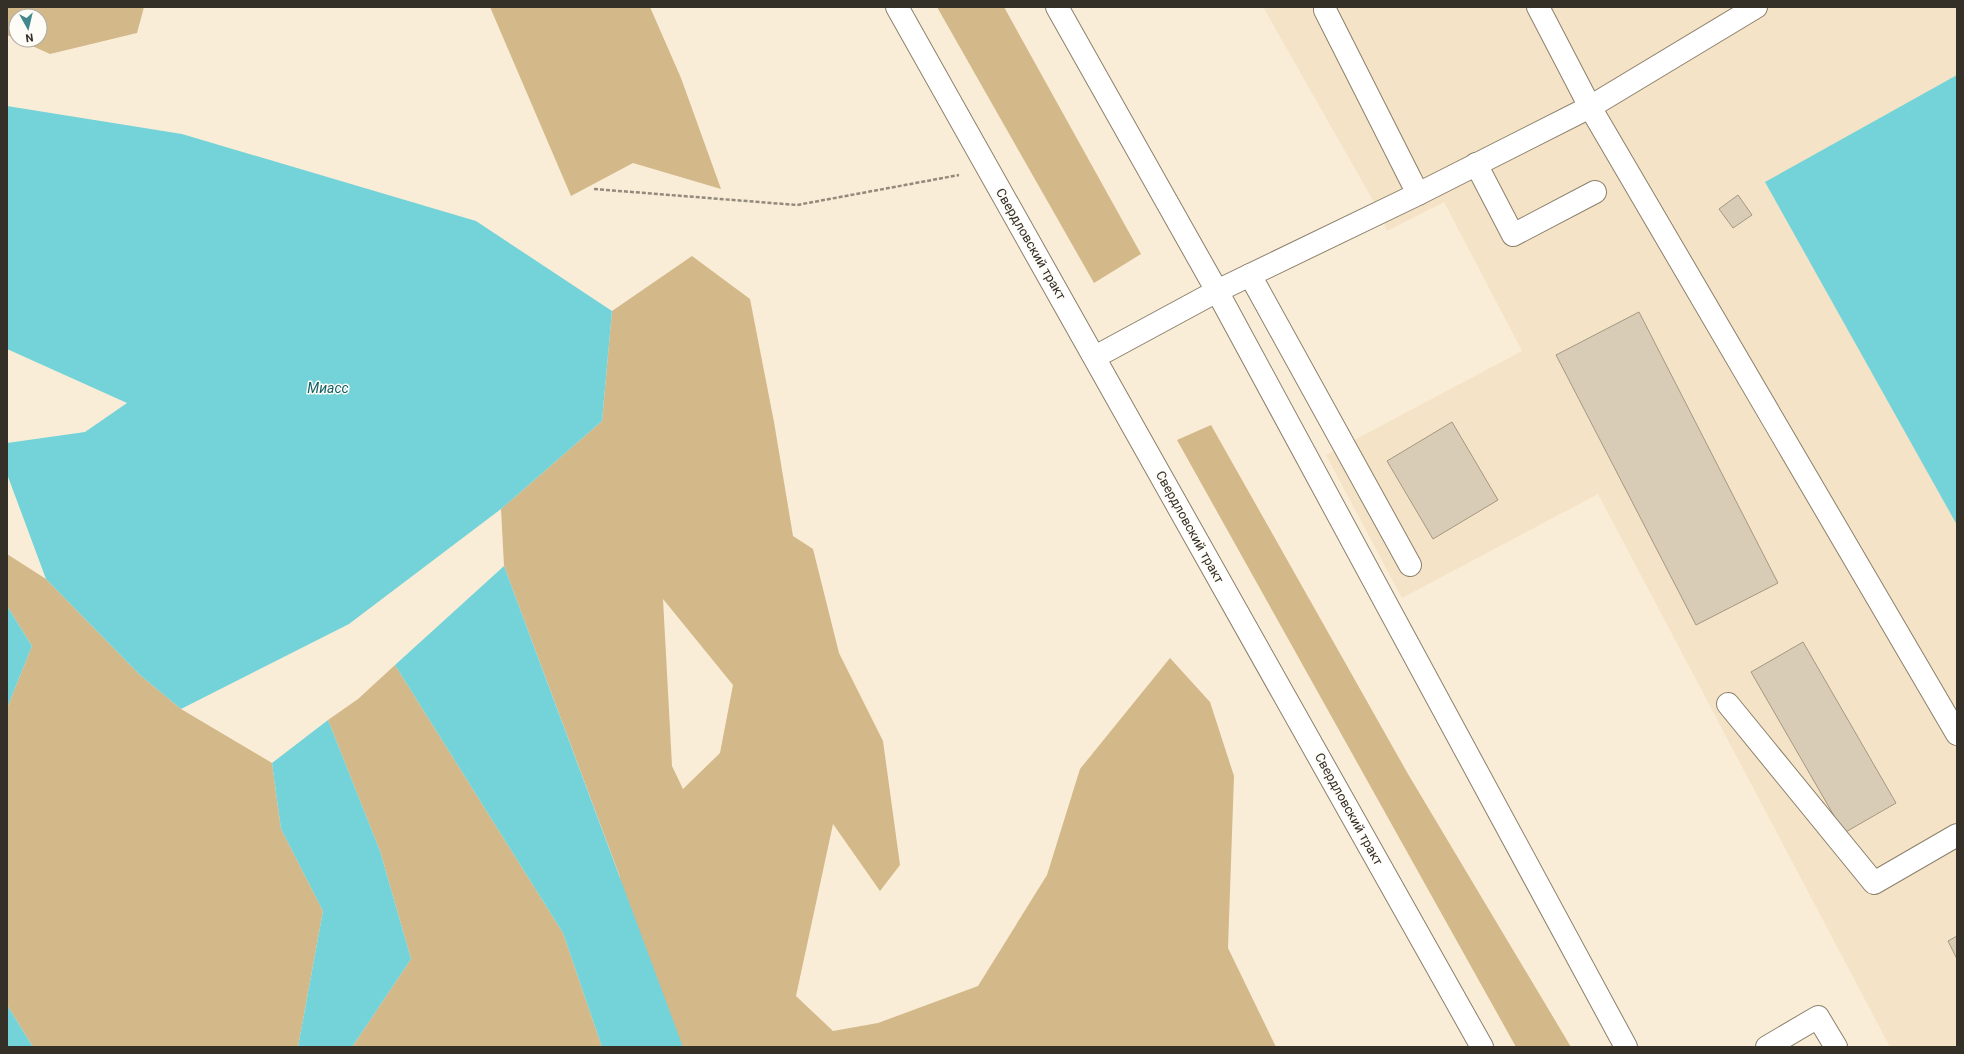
<svg xmlns="http://www.w3.org/2000/svg" width="1964" height="1054" viewBox="0 0 1964 1054" font-family="Roboto,sans-serif">
  <rect width="100%" height="100%" fill="#faedd7"/>
  <polygon fill="#f4e3c6" points="1263,7 1957,7 1957,1047 1890,1047 1598,494 1402,598 1326,455 1522,351 1444,202 1387,231 1379,211"/>
  <g fill="#d3b889" fill-rule="evenodd">
    <polygon points="7,7 144,7 137,33 50,54 19,40 40,40 40,16 16,16 16,39 7,35"/>
    <polygon points="490,7 650,7 681,78 721,189 633,163 571,196"/>
    <polygon points="937,7 1004,7 1141,254 1094,283"/>
    <path d="M692,256L750,299L774,422L793,536L813,549L839,653L883,741L900,865L880,891L833,824L796,996L833,1031L878,1023L978,986L1047,875L1080,769L1170,658L1210,702L1234,776L1228,948L1276,1047H661L615,903L620,877L504,566L501,509L602,421L612,311ZM663,599L733,685L720,753L683,789L672,766Z"/>
    <polygon points="1211,425 1408,774 1571,1047 1516,1047 1177,440"/>
    <polygon points="7,554 46,579 140,675 181,709 272,763 281,829 323,911 298,1047 33,1047 7,1005 7,708 32,646 7,606"/>
    <polygon points="395,665 563,933 602,1047 352,1047 411,959 380,851 328,720 358,699"/>
  </g>
  <g fill="#74d3d9">
    <polygon points="1957,75 1957,525 1765,182"/>
    <polygon points="7,106 182,134 476,221 612,311 602,421 501,509 349,624 181,709 140,675 46,579 7,474 7,443 85,432 127,403 7,349"/>
    <polygon points="504,566 683,1047 602,1047 563,933 395,665"/>
    <polygon points="7,606 32,646 7,708"/>
    <polygon points="328,720 380,851 411,959 352,1047 298,1047 323,911 281,829 272,763"/>
    <polygon points="7,1005 33,1047 7,1047"/>
  </g>
  <g fill="#d9ccb6" stroke="#a49883">
    <polygon points="1738,195 1752,215 1733,228 1719,209"/>
    <polygon points="1639,312 1778,583 1696,625 1556,355"/>
    <polygon points="1452,422 1498,500 1433,539 1387,461"/>
    <polygon points="1803,642 1896,803 1844,833 1751,672"/>
    <polygon points="1957,936 1957,959 1948,941"/>
  </g>
  <g fill="none" stroke-linecap="round" stroke-linejoin="round">
    <defs>
      <g id="minor">
        <polyline points="1325,7 1325,10 1418,194"/>
        <polyline points="1538,7 1590,107 1957,734"/>
        <polyline points="1476,164 1513,235 1595,192"/>
        <polyline points="1250,275 1410,565"/>
        <polyline points="1217,291 1418,194 1590,107 1756,7"/>
        <polyline points="1728,704 1874,883 1957,835"/>
        <polyline points="1767,1047 1818,1017 1836,1047"/>
      </g>
      <g id="major">
        <polyline points="897,7 1482,1047"/>
        <polyline points="1057,7 1217,291 1626,1047"/>
        <polyline points="1095,357 1217,291"/>
      </g>
    </defs>
    <use href="#minor" stroke="#8c806c" stroke-width="24"/>
    <use href="#major" stroke="#8c806c" stroke-width="24"/>
    <polyline stroke="#938a7c" stroke-width="2.5" stroke-dasharray="4 2" stroke-linecap="butt" points="594,189 797,205 959,175"/>
    <use href="#minor" stroke="#fff" stroke-width="22"/>
    <use href="#major" stroke="#fff" stroke-width="22"/>
  </g>
  <g text-anchor="middle" dominant-baseline="central" stroke-width="3" stroke-linejoin="round" paint-order="stroke">
    <g font-size="13" fill="#342f27" stroke="#fefcf7">
      <text transform="translate(1031 244) rotate(60)">Свердловский тракт</text>
      <text transform="translate(1190 527) rotate(61)">Свердловский тракт</text>
      <text transform="translate(1349 809) rotate(61)">Свердловский тракт</text>
    </g>
    <g font-size="14" font-style="italic" fill="#0f6065" stroke="#fefcf7">
      <text x="328" y="388">Миасс</text>
    </g>
  </g>
  <rect width="1964" height="1054" fill="none" stroke="#342f27" stroke-width="16"/>
  <g transform="translate(28 28) rotate(172)"><circle r="19" fill="#fefcf7" stroke="#adaaa4"/>
  <path d="M0-3L7 15L0 10L-7 15Z" fill="#40888d"/>
  <text y="-6" font-size="11" font-weight="bold" text-anchor="middle" fill="#342f27">N</text>
  </g>
</svg>
